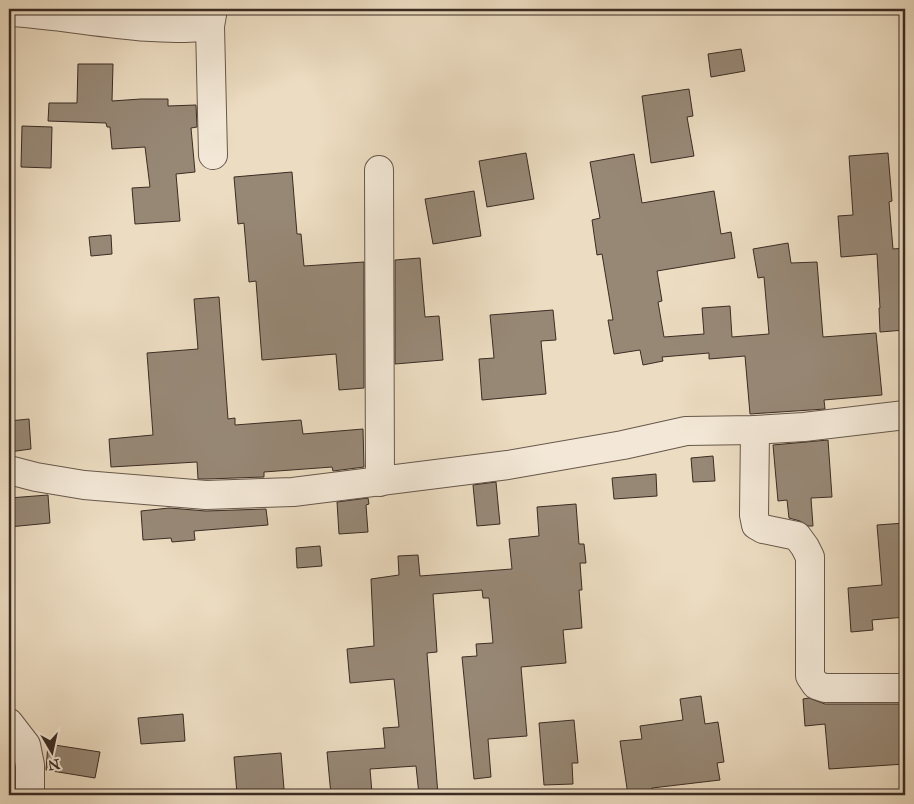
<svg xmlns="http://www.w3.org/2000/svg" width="914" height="804" viewBox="0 0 914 804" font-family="'IM FELL Great Primer',serif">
  <rect width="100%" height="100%" fill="#ecdcc1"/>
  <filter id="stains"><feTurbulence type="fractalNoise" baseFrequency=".004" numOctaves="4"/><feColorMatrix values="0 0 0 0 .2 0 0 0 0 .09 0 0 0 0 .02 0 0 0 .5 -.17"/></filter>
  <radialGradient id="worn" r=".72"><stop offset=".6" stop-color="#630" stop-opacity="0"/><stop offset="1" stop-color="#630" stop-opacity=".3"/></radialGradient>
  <g fill="#978876" stroke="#3b2c24">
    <polygon points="741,49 745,71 711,77 708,54"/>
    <polygon points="78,64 113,64 112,101 141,99 168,99 168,106 196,105 197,127 191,128 195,172 176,174 180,221 135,224 132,188 150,187 145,147 112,149 110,127 107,127 106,123 48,121 49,103 77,103"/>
    <polygon points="689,89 693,116 687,117 694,156 651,163 642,96"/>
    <polygon points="22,126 52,127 51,168 21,167"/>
    <polygon points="526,153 534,199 487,207 479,161"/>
    <polygon points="888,153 892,201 889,202 893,249 905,248 905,330 880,332 879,308 880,308 877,254 841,257 838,216 853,215 849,156"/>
    <polygon points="634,154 642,203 714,191 721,234 731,232 735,258 657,271 662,301 658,302 664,337 704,334 702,308 730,306 732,337 769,334 764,277 758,278 753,249 788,243 791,263 817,262 823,337 876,333 882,395 824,400 825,409 750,414 745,356 709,359 709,353 662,357 663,361 643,365 640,350 614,354 608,320 613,320 602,254 597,255 592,220 600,218 590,162"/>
    <polygon points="292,172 297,234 301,234 304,266 364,262 364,388 339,390 336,354 262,360 256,281 249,282 244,223 238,224 234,177"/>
    <polygon points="474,191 481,236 433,244 425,199"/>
    <polygon points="111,235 112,254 91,256 89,237"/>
    <polygon points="420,258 425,317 439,316 443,360 395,364 395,260"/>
    <polygon points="219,297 228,419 235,418 235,425 301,420 303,434 363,429 364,467 333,471 332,467 264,472 264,477 206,479 198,479 197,462 111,467 109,439 153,435 147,353 198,349 194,299"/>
    <polygon points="553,310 556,340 541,341 546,394 482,400 479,359 494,358 490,315"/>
    <polygon points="29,419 31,449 9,452 9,421"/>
    <polygon points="828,440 832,497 811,498 813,526 808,526 800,521 789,518 787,500 778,501 773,445"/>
    <polygon points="713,456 715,481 693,482 691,458"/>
    <polygon points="656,474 657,496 614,499 612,478"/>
    <polygon points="496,482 500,524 477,526 473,485"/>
    <polygon points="48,495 50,523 9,527 9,498"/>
    <polygon points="368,498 369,504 366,505 368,532 339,534 337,502"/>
    <polygon points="576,504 579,544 584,544 586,563 580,563 582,590 579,590 582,628 563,630 566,663 521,667 527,736 488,739 491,777 474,779 462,657 477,656 476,644 493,643 489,598 483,598 482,590 433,594 437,652 427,653 438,795 419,795 416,766 370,769 372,793 331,795 327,752 385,748 383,728 399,727 394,679 350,683 347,649 374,646 371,579 399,575 398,556 418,555 420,576 512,569 509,539 539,536 537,507"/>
    <polygon points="169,508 206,511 266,509 268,525 194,531 195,540 172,542 171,538 143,540 141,511"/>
    <polygon points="905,523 905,617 872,620 873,630 851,632 848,588 882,585 877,525"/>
    <polygon points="320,546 322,566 297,568 296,548"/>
    <polygon points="701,696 705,724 718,722 724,762 717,763 720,780 652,788 653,795 628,795 620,741 642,739 640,726 683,720 680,699"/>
    <polygon points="809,698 825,704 905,704 905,764 829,769 825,724 805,726 803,699"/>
    <polygon points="183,714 185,741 141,744 138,718"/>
    <polygon points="574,720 578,763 572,763 573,784 544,785 539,723"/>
    <polygon points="48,744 100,752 95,778 46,770"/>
    <polygon points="281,753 284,789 237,794 234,757"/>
  </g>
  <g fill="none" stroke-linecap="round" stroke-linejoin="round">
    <defs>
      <g id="minor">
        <path d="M9,12C73,15 146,34 210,26L213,9"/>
        <polyline points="210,26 213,155"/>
        <polyline points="379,170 380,482"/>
        <polyline points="755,430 754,515 756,525 763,529 797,536 805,547 810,557 810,676 816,685 825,688 905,688"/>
        <polyline points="9,470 36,477 84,485 206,495 293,492 508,465 623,445 686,431 755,430 804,427 905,415"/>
        <polyline points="9,723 26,745 30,765 30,795"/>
      </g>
    </defs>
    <use href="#minor" stroke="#67584b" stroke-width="30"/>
    <use href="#minor" stroke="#f3e8d7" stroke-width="28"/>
  </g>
  <rect width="914" height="804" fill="none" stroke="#ecdcc1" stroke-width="30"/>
  <rect x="10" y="10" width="894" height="784" fill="none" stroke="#3b2c24" stroke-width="2.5"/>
  <rect x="15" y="15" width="884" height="774" fill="none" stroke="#3b2c24"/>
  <g transform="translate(52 752) rotate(171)" stroke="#f3e8d7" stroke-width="4" paint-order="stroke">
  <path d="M0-4L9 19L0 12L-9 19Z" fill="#3b2c24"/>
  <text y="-8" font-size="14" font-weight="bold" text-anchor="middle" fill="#3b2c24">N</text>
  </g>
  <rect width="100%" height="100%" filter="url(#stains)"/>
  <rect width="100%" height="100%" fill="url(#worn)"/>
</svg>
